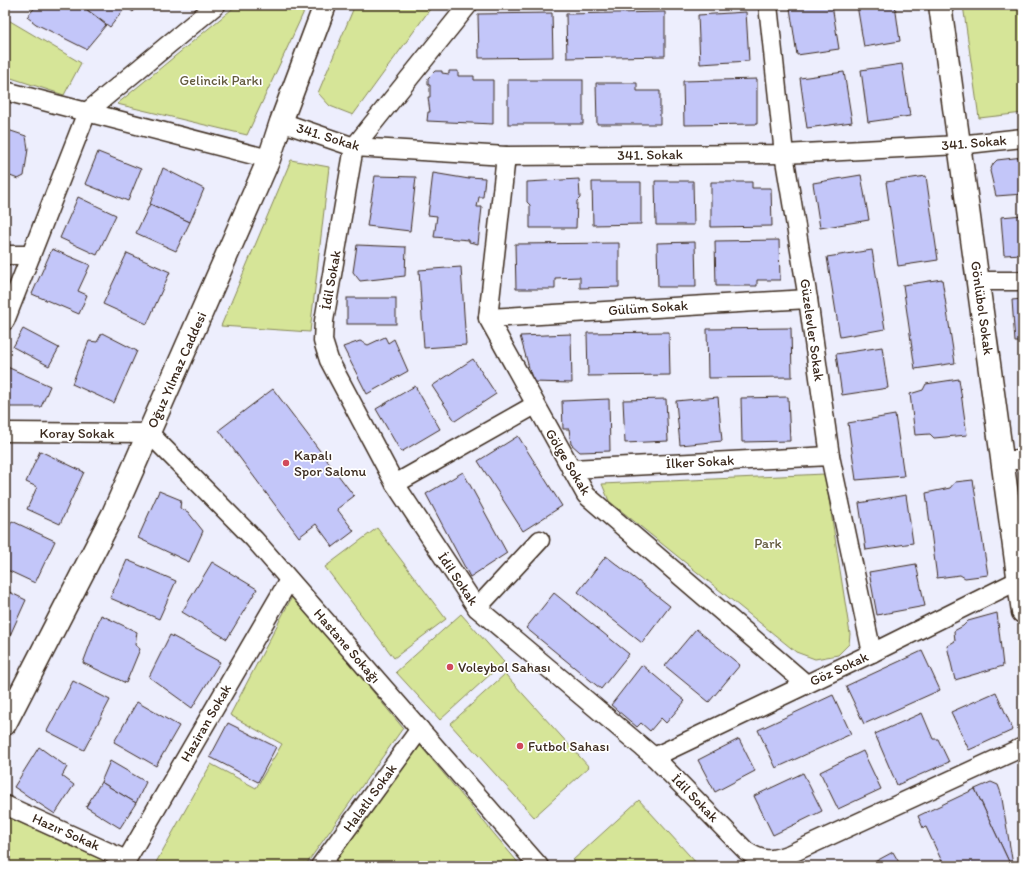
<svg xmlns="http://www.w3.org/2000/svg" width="1028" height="871" viewBox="0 0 1028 871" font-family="Itim,sans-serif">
  <rect width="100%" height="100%" fill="#edeefd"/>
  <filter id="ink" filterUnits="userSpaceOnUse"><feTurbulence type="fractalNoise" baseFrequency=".025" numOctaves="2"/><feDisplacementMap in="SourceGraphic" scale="8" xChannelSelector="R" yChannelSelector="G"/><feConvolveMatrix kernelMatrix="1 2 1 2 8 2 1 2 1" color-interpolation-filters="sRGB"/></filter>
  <g filter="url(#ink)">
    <g fill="#d6e598" stroke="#88885b">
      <polygon points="237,5 307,5 247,135 117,104"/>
      <polygon points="355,5 433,5 353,115 330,106 318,93"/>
      <polygon points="963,5 1023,5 1023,113 979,118"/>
      <polygon points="5,18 81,63 64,95 5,76"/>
      <polygon points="291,160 329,167 310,332 221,326"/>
      <polygon points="825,474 850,634 849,644 838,655 815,659 796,652 609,501 602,484"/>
      <polygon points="377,528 446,619 394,658 325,567"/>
      <polygon points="293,595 403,728 305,866 154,866 211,764 256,788 282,744 230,715"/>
      <polygon points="461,614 504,662 440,720 396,672"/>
      <polygon points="505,674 589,767 534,817 450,724"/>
      <polygon points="418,743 521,866 332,866"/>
      <polygon points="639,800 699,866 579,866 573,860"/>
      <polygon points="5,816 109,863 107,866 5,866"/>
    </g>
    <g fill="#c3c6f9" stroke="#3b2a1e">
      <polygon points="37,5 81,5 106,25 86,49 36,24 27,17"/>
      <polygon points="81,5 124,5 126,7 110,27"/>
      <polygon points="124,5 140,5 133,12"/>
      <polygon points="814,5 832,5 839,49 797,55 790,8"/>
      <polygon points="857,5 895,5 900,41 864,47"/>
      <polygon points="665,12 665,56 567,58 566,14"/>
      <polygon points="746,12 749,61 700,64 698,15"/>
      <polygon points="552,13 553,57 479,58 478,14"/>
      <polygon points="902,64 910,116 868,122 861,70"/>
      <polygon points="435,71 442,71 442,73 449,74 449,71 458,71 458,76 474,76 474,80 493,80 493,124 427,121 428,112 430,112 428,97 430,97 430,85 428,85 428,78"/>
      <polygon points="844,72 852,122 807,128 800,78"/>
      <polygon points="757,79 757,124 684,125 683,81"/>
      <rect x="508" y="80" width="75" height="44"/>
      <polygon points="596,83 637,83 637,91 660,91 660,124 597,124"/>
      <polygon points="5,129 26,136 28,149 24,176 18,179 5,174"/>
      <polygon points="98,152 141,169 128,201 85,184"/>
      <polygon points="1023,157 1023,194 996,196 990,171 993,164 997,160"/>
      <polygon points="163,168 204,189 190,222 150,204"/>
      <polygon points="433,173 469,179 469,177 485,178 483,197 479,197 477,207 482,207 478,244 469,242 469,240 434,237 437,216 428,215"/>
      <polygon points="861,175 869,220 820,228 813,183"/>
      <polygon points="375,176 416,177 410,231 367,226"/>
      <polygon points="926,176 938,260 898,266 886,182"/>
      <polygon points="579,179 580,198 577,201 576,228 530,228 530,205 527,202 527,182"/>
      <polygon points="655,181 693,181 694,225 656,225"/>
      <polygon points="592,182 641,182 641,224 593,225"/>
      <polygon points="711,182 752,182 752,188 771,188 772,226 711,227"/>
      <polygon points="78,197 116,215 97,255 60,238"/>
      <polygon points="150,204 190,222 176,251 136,233"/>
      <polygon points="1023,215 1023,254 1004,255 1001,217"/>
      <polygon points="779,240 780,280 757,280 757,286 716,286 715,241"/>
      <polygon points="695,242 696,287 658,287 657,243"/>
      <polygon points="619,243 619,287 580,288 580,277 555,278 555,289 516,289 515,244"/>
      <polygon points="357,245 406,247 405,276 360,281 353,272"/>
      <polygon points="52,249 90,265 78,291 87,295 79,314 32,294"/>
      <polygon points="872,250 885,329 840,337 827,257"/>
      <polygon points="127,253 170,272 147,324 103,304"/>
      <polygon points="461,267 466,345 424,348 419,270"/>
      <polygon points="942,279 955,363 915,369 903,285"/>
      <rect x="347" y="298" width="49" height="26"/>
      <polygon points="1023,299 1023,342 1015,342 1012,300"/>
      <polygon points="791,328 792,377 708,378 707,329"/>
      <polygon points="23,329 59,348 49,366 13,347"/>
      <polygon points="669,332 670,375 588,376 587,333"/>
      <polygon points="102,333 137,351 114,403 72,384 89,341 97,342"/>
      <polygon points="571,334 572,383 533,382 520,336"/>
      <polygon points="385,337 388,343 394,339 408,371 367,394 343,347 360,341 368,345"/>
      <polygon points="882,347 888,388 842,395 836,354"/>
      <polygon points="473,359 496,394 455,421 432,386"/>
      <polygon points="5,366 50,386 41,407 5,407"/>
      <polygon points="959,379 967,435 934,438 930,434 915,435 910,394 923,390 926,384"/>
      <polygon points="415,386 440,429 401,452 376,409"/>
      <polygon points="273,389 354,496 337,509 354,531 333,547 316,524 299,537 219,430"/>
      <polygon points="718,397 722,441 680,445 676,401"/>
      <polygon points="788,397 790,441 742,442 741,398"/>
      <polygon points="609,399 610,451 580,452 571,444 569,429 563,429 562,401"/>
      <polygon points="666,399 668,441 625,443 623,400"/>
      <polygon points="895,415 904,476 856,480 848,423"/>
      <polygon points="518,436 562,506 523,531 478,461"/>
      <polygon points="40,451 84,472 60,524 27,509 37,487 26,482"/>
      <polygon points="5,471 9,473 5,481"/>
      <polygon points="463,472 507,553 470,577 426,494"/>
      <polygon points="973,480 988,575 965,578 960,575 937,578 926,493 950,488 955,482"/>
      <polygon points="159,491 181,500 180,508 188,512 203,531 189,562 138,538"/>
      <polygon points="906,495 913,543 866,550 859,503"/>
      <polygon points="12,521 55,541 35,583 5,569 5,536"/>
      <polygon points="606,556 670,606 642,643 578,592"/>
      <polygon points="127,560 176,581 159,619 110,598"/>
      <polygon points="212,562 257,589 227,639 182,612"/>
      <polygon points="916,564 925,606 877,615 869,572"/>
      <polygon points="5,590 26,600 7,642 5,641"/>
      <polygon points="554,593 629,654 601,689 526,628"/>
      <polygon points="997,613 1003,666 955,680 947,646 955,641 954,631 963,626 968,621"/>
      <polygon points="101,615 137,632 135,645 140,649 126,683 83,663"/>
      <polygon points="696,629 740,665 709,702 665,666"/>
      <polygon points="170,635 220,662 192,708 149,677"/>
      <polygon points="922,651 940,690 864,724 846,686"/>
      <polygon points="642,665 685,701 666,723 661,718 650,731 641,723 637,727 611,705"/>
      <polygon points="73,681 110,700 84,750 47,731"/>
      <polygon points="996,692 1013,730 969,750 951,712"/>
      <polygon points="833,695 851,734 776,768 758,730"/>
      <polygon points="137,702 179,726 156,766 114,742"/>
      <polygon points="922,713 933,739 938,739 949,762 897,785 875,734"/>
      <polygon points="228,723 276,747 258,782 210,757"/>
      <polygon points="739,739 755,771 715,792 698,760"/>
      <polygon points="39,747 67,767 62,776 74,785 55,814 14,787"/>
      <polygon points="863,751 881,789 838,809 820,772"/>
      <polygon points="110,761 146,782 136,803 101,782"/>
      <polygon points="803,773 822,811 773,835 754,796"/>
      <polygon points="101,782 136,803 120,828 86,807"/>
      <polygon points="991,782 998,785 1001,793 1013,865 1011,866 975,789"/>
      <polygon points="975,789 1011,866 944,866 926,827 923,828 918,816"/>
      <polygon points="893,852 901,866 867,866"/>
    </g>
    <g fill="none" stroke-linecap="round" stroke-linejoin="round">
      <defs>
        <g id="minor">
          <path d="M468,5L354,147L324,321L323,341L329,360L395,484L477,608L654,757L746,851C763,862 771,861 790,854L1023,747"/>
          <polyline points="768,5 784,154 808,299 830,456 872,653"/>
          <polyline points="5,91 269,159"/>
          <polyline points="281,122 354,147 506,156 784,154 959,145 1023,138"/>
          <polyline points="506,156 488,318 586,495 806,684"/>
          <polyline points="5,255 31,255"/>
          <polyline points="978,281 1023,281"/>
          <polyline points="488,318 808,299"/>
          <polyline points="5,321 87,112 216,5"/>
          <polyline points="5,432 149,433 254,539 539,866"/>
          <polyline points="1003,460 1023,460"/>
          <polyline points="571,469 830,456"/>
          <polyline points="395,484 535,405"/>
          <polyline points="477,608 540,540"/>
          <polyline points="654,757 872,653 1019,580 1023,580"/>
          <polyline points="5,805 126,860"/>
          <polyline points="123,866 289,580"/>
          <polyline points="320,866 420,729"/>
        </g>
        <polyline id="tertiary" points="940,5 1023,612"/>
        <polyline id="secondary" points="5,724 113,514 269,159 281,122 325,5"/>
      </defs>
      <use href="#minor" stroke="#3b2a1e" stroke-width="21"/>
      <use href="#tertiary" stroke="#3b2a1e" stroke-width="25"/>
      <use href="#secondary" stroke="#3b2a1e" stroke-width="25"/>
      <use href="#minor" stroke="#fff" stroke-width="18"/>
      <use href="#tertiary" stroke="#fff" stroke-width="22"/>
      <use href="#secondary" stroke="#fff" stroke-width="22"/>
    </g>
  </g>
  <g fill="#d1495b" stroke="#fff" stroke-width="1.5">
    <circle cx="286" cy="463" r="4"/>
    <circle cx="450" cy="667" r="4"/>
    <circle cx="520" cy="746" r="4"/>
  </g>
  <g text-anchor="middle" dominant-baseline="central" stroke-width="3.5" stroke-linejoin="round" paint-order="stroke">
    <g font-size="14" fill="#62593c" stroke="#fff">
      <text x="221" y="80">Gelincik Parkı</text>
      <text x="768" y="543">Park</text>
    </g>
    <g font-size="14" fill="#3b2a1e" stroke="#fff">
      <text transform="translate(328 137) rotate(17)">341. Sokak</text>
      <text transform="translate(974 143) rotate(-5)">341. Sokak</text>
      <text transform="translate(650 155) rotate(-1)">341. Sokak</text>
      <text transform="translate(331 280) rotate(-80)">İdil Sokak</text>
      <text transform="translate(648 308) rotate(-4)">Gülüm Sokak</text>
      <text transform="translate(982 308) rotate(82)">Gönlübol Sokak</text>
      <text transform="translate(812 330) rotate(82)">Güzelevler Sokak</text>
      <text transform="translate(177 370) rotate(-66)">Oğuz Yılmaz Caddesi</text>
      <text x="77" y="433">Koray Sokak</text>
      <text transform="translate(568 462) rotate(59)">Gölge Sokak</text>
      <text transform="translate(700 462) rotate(-3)">İlker Sokak</text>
      <text transform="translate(458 579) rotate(56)">İdil Sokak</text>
      <text transform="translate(347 646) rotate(49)">Hastane Sokağı</text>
      <text transform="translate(839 669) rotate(-25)">Göz Sokak</text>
      <text transform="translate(206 723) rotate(-60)">Haziran Sokak</text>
      <text transform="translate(370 798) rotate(-54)">Halatlı Sokak</text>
      <text transform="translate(695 798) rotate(46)">İdil Sokak</text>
      <text transform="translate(66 832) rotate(24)">Hazır Sokak</text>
    </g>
    <g font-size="14" fill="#3b2a1e" stroke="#fff" text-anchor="start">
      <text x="294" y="455">Kapalı<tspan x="294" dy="16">Spor Salonu</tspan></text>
      <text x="458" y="667">Voleybol Sahası</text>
      <text x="528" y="746">Futbol Sahası</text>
    </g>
  </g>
  <rect width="1028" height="871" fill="none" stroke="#fff" stroke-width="20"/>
  <rect x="10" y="10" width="1008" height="851" fill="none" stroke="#3b2a1e" stroke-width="1.5" filter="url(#ink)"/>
</svg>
